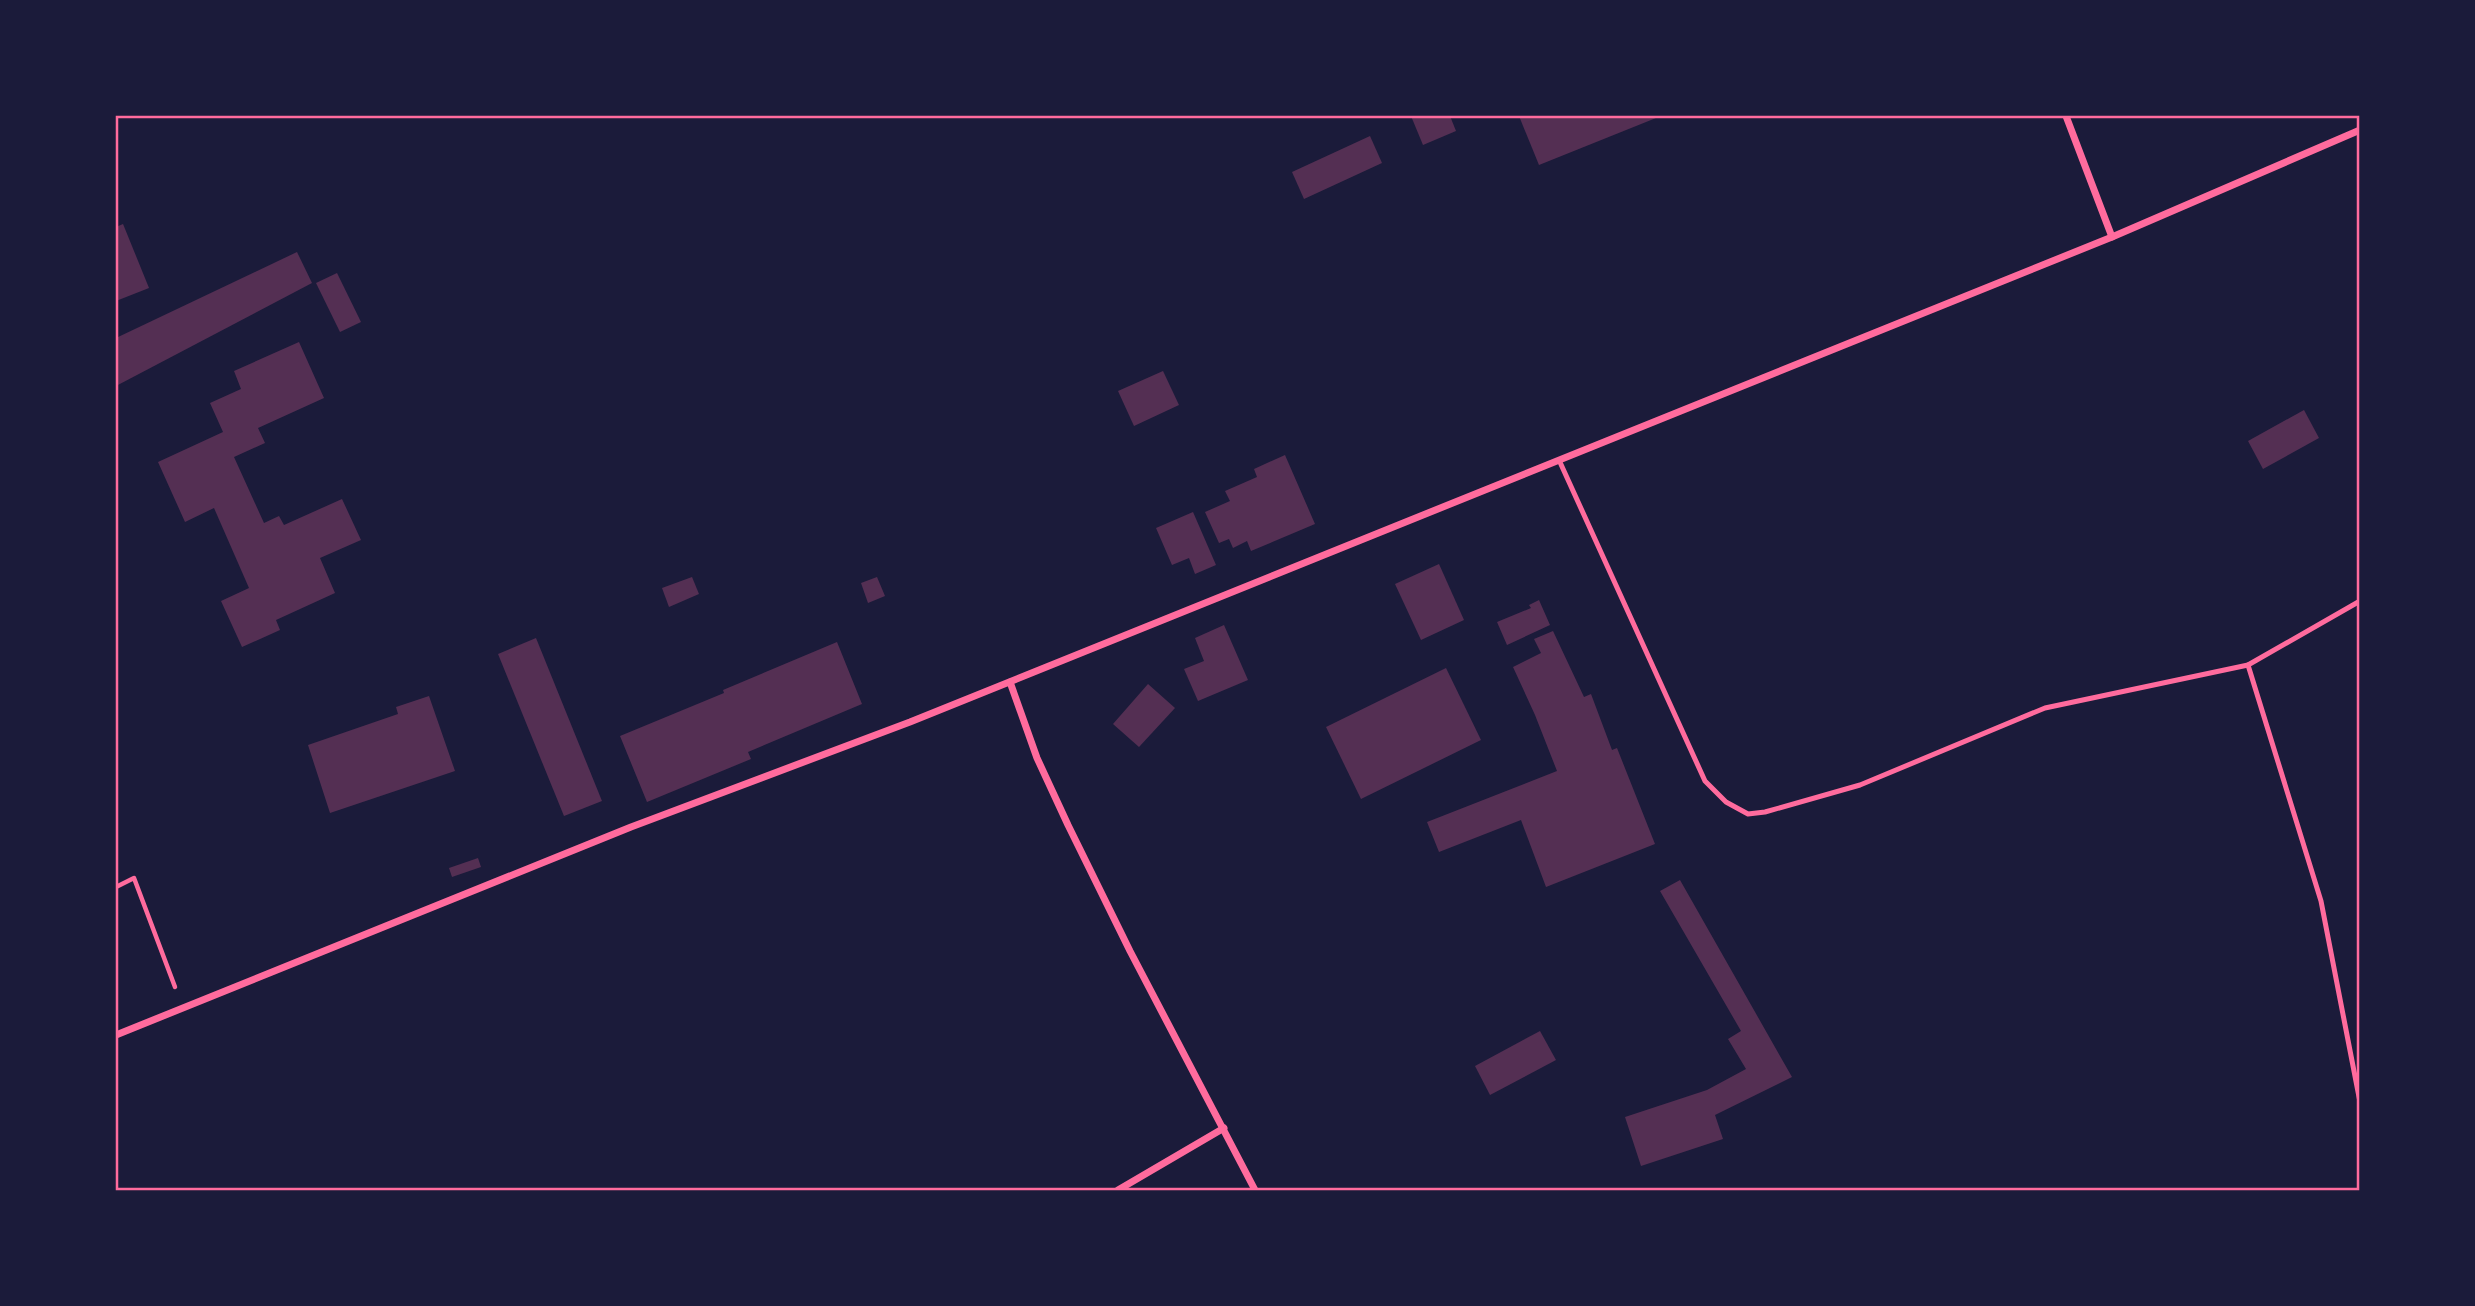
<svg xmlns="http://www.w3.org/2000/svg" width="2475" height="1306" viewBox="0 0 2475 1306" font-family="'Zilla Slab',serif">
  <rect width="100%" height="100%" fill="#1b1b3a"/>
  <g fill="#542f53">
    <polygon points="1411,116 1450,116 1456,131 1423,145"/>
    <polygon points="1519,116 1661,116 1539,165"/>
    <polygon points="1370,136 1382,163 1304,199 1292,172"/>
    <polygon points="123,224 149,288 116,301 116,227"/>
    <polygon points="297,252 312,283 116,386 116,338"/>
    <polygon points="337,273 361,322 340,332 316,283"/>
    <polygon points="299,342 324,398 258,428 265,443 234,457 264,523 279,516 284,525 342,499 361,540 320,558 335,593 276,620 280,630 242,647 221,601 249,588 214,508 185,522 158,462 223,432 210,403 241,389 234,371"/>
    <polygon points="1163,371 1179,405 1134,426 1118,391"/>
    <polygon points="2304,410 2319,438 2263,469 2248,441"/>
    <polygon points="1285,455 1315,524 1251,551 1247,541 1233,548 1229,539 1219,543 1205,512 1230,501 1225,491 1257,477 1254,469"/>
    <polygon points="1193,512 1216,565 1195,574 1189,558 1172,565 1156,528"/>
    <polygon points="1439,564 1464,620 1421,640 1395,584"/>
    <polygon points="692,577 699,594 669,607 662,588"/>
    <polygon points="877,577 885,596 868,603 861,583"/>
    <polygon points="1539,600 1550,625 1507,645 1497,622 1531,608 1529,605"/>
    <polygon points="1224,625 1248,680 1198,701 1184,669 1204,661 1195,638"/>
    <polygon points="1553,631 1584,697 1591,694 1612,750 1617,748 1655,844 1546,887 1521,820 1439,852 1427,822 1557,771 1535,715 1513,667 1541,653 1534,639"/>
    <polygon points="536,638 602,801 564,816 498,654"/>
    <polygon points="837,642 862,704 748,752 751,759 647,802 620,736 724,693 723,690"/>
    <polygon points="1446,668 1481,740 1361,799 1326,727"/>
    <polygon points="1148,684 1175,708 1139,747 1113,724"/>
    <polygon points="429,696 455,771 330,813 308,745 398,714 396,707"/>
    <polygon points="478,858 481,867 452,877 449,868"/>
    <polygon points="1680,880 1792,1077 1715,1115 1723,1139 1641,1166 1625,1117 1707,1090 1746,1069 1728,1039 1741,1031 1660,891"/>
    <polygon points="1540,1031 1556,1060 1490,1095 1475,1066"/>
  </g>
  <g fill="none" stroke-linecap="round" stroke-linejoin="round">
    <polyline stroke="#ff6b9d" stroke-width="4.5" points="116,887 134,878 175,987"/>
    <g stroke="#ff6b9d" stroke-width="5">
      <polyline points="1559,460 1705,781 1726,802 1748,814 1765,812 1860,785 2045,708 2248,665 2360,601"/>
      <polyline points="2248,665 2321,901 2360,1102"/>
    </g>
    <g stroke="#ff6b9d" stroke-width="7">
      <polyline points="2066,116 2112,237"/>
      <polyline points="1010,682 1037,758 1068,825 1130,951 1255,1190"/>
      <polyline points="116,1035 631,827 910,722 2112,237 2360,130"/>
      <polyline points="1118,1190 1224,1128"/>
    </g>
  </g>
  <rect width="2475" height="1306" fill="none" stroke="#1b1b3a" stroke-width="234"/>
  <rect x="117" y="117" width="2241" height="1072" fill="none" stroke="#ff6b9d" stroke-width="2.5"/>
</svg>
